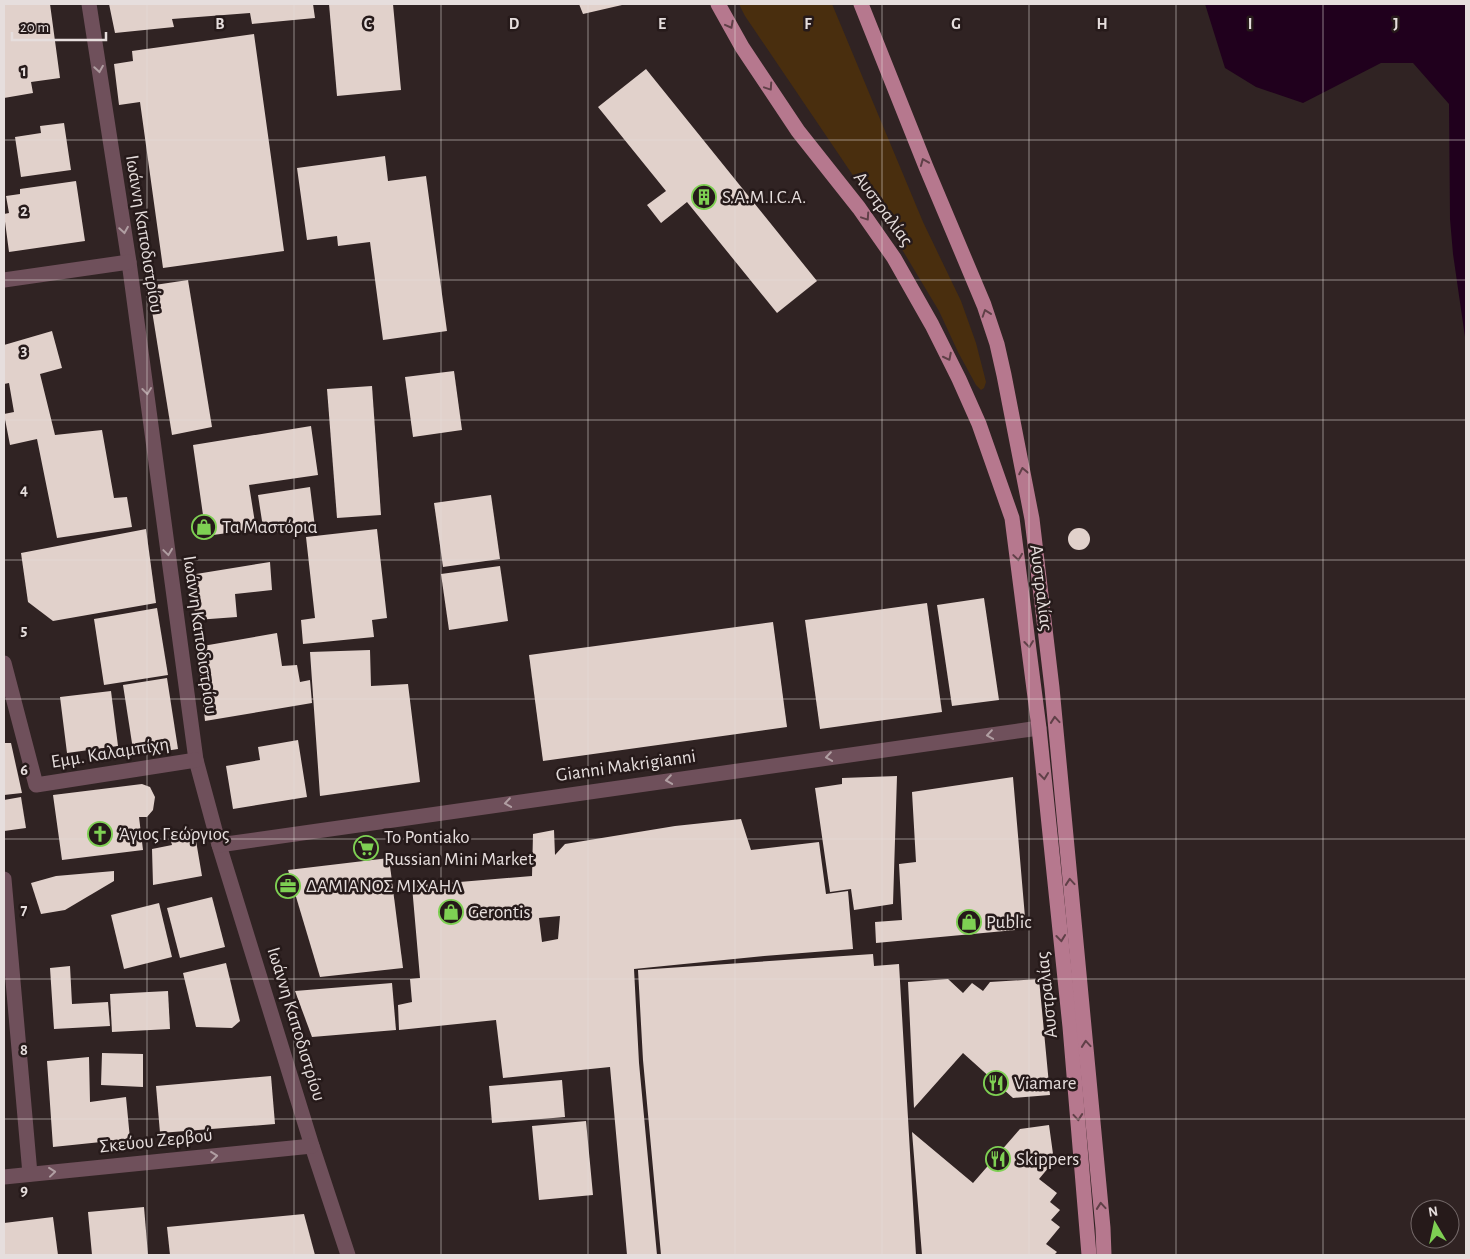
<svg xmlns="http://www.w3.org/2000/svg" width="1470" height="1259" viewBox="0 0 1470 1259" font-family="'Alegreya Sans',sans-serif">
  <rect width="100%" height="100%" fill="#302323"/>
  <polygon fill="#492e0e" points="739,4 832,4 923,222 961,301 976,343 986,382 984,388 981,390 976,385 958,352 939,311 894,236 745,16"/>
  <polygon fill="#20001d" points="1205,4 1466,4 1466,344 1453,254 1450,219 1449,104 1413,63 1381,63 1303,103 1256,87 1225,68"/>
  <g fill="#e1d1cb" fill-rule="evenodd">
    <polygon points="4,4 50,4 60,78 31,82 33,93 4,98"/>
    <polygon points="109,4 313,4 315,18 252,24 250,13 172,19 174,27 115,33"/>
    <polygon points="329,4 393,4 401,90 337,96"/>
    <polygon points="579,4 622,4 622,5 583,14"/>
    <polygon points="254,34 284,251 163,268 140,102 119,105 114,64 133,61 132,51"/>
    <polygon points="646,69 817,281 777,313 687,202 661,223 647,205 666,191 598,107"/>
    <polygon points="64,123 71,170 21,177 15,137 41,133 40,126"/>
    <polygon points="385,156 388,181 426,176 447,331 383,340 370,242 338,246 337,236 307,240 297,168"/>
    <polygon points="76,181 85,241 9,252 4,214 9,213 6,196 20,194 20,189"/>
    <polygon points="188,280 212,427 172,435 148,286"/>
    <polygon points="52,331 62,368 40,374 55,435 102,430 114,498 127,497 132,527 57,538 37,439 10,445 4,414 14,412 9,383 4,384 4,345"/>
    <polygon points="454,371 462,430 413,437 405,377"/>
    <polygon points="372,386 381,515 337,518 327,389"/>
    <polygon points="311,426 318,475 249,485 256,529 206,536 193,445"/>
    <polygon points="310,487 315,527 264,534 258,495"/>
    <polygon points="491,495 500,559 443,567 434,503"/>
    <circle cx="1079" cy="539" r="11"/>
    <polygon points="146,529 156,603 53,621 28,602 21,553"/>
    <polygon points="377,529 387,618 372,620 374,637 303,644 301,620 315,618 306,537"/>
    <polygon points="270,562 272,590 235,594 237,617 196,620 190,575"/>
    <polygon points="500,566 508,621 449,630 441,574"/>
    <polygon points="984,598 999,700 952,706 937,605"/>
    <polygon points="927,603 942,712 820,729 805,620"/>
    <polygon points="157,608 168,675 104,685 94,619"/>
    <polygon points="773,622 787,727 543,761 529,655"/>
    <polygon points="277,633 282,666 297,665 300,682 310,680 312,703 205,721 197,647"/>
    <polygon points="370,650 371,686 408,684 420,782 320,796 310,652"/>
    <polygon points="167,678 178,749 134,756 123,685"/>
    <polygon points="111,691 118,746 67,753 60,697"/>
    <polygon points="298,740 307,797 233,809 226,766 260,760 258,747"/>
    <polygon points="4,743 11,743 22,793 4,795"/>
    <polygon points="897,776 893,904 854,910 851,889 830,892 815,788 842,784 842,778"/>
    <polygon points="1013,777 1026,929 876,943 875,922 902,920 899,864 916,862 912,792"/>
    <polygon points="142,784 150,787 155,797 153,810 147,817 139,817 143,850 62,860 53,795"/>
    <polygon points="21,797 26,828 4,831 4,800"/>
    <path d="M741,819L751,850L819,842L826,894L848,891L853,949L764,956L634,969L639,1063L657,1255H627L610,1067L503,1078L496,1020L399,1030L398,1005L412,1002L410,979L420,978L412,886L532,876L533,834L554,830L555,855L565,844L675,826ZM560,916L558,939L542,942L539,918Z"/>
    <polygon points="194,829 202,876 153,885 152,849 172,845 169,834"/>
    <polygon points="389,858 403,968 320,977 288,870"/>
    <polygon points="114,871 114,881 65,910 41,914 31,883 56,876"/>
    <polygon points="212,897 225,947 180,958 167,908"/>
    <polygon points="159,903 172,957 124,969 111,915"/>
    <polygon points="873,954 874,966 899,964 916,1255 661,1255 643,1060 638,970"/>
    <polygon points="226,963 240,1021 232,1028 196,1027 183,973"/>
    <polygon points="70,966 72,1004 108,1002 110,1026 54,1029 50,968"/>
    <polygon points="948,979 963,993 972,983 983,991 990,982 1039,979 1050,1095 1013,1098 963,1053 914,1108 908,982"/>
    <polygon points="392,983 396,1030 312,1037 295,991"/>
    <polygon points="168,991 170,1029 112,1032 110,994"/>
    <polygon points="102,1053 143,1054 143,1087 101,1085"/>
    <polygon points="89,1057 90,1102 126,1097 130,1139 53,1147 47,1061"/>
    <polygon points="271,1076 275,1124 160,1133 156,1086"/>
    <polygon points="562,1080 565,1117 492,1123 489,1086"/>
    <polygon points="586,1121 593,1195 539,1200 532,1126"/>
    <polygon points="1049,1125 1054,1161 1039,1179 1057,1193 1050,1202 1060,1210 1051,1220 1060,1227 1046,1244 1057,1252 1054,1255 922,1255 912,1132 973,1183 1020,1129"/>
    <polygon points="144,1207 148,1255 92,1255 88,1212"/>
    <polygon points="304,1214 315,1255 170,1255 167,1227"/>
    <polygon points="53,1217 58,1255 4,1255 4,1223"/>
  </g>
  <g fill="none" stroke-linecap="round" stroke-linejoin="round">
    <g stroke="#6f505b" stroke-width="15">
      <polyline points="89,4 129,262 196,760 219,845 312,1146 348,1255"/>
      <polyline points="4,280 129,262"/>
      <polyline points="4,663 36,785 196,760"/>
      <polyline points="219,845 1039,728"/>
      <polyline points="4,879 30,1174"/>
      <polyline points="4,1177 312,1146"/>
    </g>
    <g stroke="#b6788e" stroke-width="15">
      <polyline points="718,4 742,47 798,131 859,208 894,258 932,325 959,379 979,424 1012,518 1039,728 1070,1027 1089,1255"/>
      <polyline points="861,4 926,167 984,305 997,344 1004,375 1032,519 1052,688 1103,1228 1104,1255"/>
    </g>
  </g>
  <defs><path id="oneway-chevron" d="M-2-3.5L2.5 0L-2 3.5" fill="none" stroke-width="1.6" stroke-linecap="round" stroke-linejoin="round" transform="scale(1.25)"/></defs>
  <g stroke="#604048">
    <use href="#oneway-chevron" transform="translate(730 25) rotate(62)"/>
    <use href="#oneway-chevron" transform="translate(769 87) rotate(56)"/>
    <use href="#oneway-chevron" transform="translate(924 162) rotate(-112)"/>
    <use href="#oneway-chevron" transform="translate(866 217) rotate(56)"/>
    <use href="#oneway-chevron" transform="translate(986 313) rotate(-109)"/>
    <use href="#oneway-chevron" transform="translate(948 357) rotate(63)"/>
    <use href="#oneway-chevron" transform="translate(1023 471) rotate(-101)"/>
    <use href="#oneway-chevron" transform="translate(1018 557) rotate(82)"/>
    <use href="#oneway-chevron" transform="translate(1029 644) rotate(83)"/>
    <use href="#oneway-chevron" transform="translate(1055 720) rotate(-95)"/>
    <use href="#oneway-chevron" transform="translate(1044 776) rotate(84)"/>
    <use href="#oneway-chevron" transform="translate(1070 882) rotate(-95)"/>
    <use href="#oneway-chevron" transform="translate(1061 938) rotate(84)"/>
    <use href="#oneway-chevron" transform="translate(1086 1044) rotate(-95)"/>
    <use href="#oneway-chevron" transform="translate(1078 1117) rotate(85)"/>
    <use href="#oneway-chevron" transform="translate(1101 1206) rotate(-95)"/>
  </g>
  <g stroke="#b09ea2">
    <use href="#oneway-chevron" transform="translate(99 69) rotate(81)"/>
    <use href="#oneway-chevron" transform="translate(124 230) rotate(81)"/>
    <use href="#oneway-chevron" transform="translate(147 391) rotate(83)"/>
    <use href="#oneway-chevron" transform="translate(168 552) rotate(82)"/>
    <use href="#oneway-chevron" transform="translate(990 735) rotate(172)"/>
    <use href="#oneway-chevron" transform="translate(829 757) rotate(172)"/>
    <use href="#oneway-chevron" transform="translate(669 780) rotate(172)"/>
    <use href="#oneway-chevron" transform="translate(508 803) rotate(172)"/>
    <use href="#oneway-chevron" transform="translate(214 1156) rotate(-6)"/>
    <use href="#oneway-chevron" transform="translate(52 1172) rotate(-6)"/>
  </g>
  <path fill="none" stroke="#e6dedd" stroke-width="1" stroke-opacity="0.55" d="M147,4V1255M294,4V1255M441,4V1255M588,4V1255M735,4V1255M882,4V1255M1029,4V1255M1176,4V1255M1323,4V1255M4,140H1466M4,280H1466M4,420H1466M4,560H1466M4,699H1466M4,839H1466M4,979H1466M4,1119H1466"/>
  <defs>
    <symbol id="building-ring" viewBox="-11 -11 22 22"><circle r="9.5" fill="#261a1a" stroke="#7ed053" stroke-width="1.5"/><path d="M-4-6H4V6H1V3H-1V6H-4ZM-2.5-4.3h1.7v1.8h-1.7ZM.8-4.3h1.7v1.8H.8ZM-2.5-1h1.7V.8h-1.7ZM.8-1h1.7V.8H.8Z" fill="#7ed053"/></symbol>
    <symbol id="shop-ring" viewBox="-11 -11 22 22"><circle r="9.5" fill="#261a1a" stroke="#7ed053" stroke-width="1.5"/><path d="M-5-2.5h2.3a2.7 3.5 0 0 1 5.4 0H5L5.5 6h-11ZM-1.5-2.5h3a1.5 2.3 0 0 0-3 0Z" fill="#7ed053"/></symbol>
    <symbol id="church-ring" viewBox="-11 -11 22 22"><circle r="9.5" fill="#261a1a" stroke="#7ed053" stroke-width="1.5"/><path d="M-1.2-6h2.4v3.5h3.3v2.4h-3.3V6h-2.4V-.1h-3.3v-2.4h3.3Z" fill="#7ed053"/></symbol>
    <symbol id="supermarket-ring" viewBox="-11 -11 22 22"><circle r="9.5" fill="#261a1a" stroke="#7ed053" stroke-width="1.5"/><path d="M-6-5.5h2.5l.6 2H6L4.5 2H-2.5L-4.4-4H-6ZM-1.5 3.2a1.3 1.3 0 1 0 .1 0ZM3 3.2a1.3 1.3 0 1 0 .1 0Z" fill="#7ed053"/></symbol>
    <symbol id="office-ring" viewBox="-11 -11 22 22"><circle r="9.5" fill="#261a1a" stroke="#7ed053" stroke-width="1.5"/><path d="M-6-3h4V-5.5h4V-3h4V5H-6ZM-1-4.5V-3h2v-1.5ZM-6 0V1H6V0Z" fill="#7ed053"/></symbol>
    <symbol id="restaurant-ring" viewBox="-11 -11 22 22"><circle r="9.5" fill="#261a1a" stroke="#7ed053" stroke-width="1.5"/><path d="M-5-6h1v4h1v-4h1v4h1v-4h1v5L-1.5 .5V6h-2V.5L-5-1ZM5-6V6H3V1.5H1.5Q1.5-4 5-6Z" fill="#7ed053"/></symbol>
  </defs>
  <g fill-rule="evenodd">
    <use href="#building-ring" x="690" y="183" width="28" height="28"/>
    <use href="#shop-ring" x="190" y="513" width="28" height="28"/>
    <use href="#church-ring" x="86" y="820" width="28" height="28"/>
    <use href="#supermarket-ring" x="352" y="834" width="28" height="28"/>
    <use href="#office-ring" x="274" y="872" width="28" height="28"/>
    <use href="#shop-ring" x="437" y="898" width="28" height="28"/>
    <use href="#shop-ring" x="955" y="908" width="28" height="28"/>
    <use href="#restaurant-ring" x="982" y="1069" width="28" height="28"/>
    <use href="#restaurant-ring" x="984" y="1145" width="28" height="28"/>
  </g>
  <g text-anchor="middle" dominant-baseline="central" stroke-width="5" stroke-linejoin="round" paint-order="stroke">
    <g font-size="19" fill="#e6dedd" stroke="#261a1a" text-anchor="start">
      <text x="722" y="197">S.A.M.I.C.A.</text>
      <text x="222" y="527">Τα Μαστόρια</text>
      <text x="118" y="834">Άγιος Γεώργιος</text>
      <text x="384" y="837">To Pontiako<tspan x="384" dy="22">Russian Mini Market</tspan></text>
      <text x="306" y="886">ΔΑΜΙΑΝΟΣ ΜΙΧΑΗΛ</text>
      <text x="468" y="912">Gerontis</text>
      <text x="986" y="922">Public</text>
      <text x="1014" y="1083">Viamare</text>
      <text x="1016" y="1159">Skippers</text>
    </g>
    <g font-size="19" fill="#e6dedd" stroke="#261a1a">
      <text transform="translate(883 209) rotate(54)">Αυστραλίας</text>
      <text transform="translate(144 234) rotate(81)">Ιωάννη Καποδιστρίου</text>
      <text transform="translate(1041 588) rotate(83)">Αυστραλίας</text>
      <text transform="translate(200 635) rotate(82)">Ιωάννη Καποδιστρίου</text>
      <text transform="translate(110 753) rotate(-9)">Εμμ. Καλαμπίχη</text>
      <text transform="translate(626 766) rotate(-8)">Gianni Makrigianni</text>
      <text transform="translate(1047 995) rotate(-96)">Αυστραλίας</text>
      <text transform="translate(296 1024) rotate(73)">Ιωάννη Καποδιστρίου</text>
      <text transform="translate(156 1141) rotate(-6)">Σκεύου Ζερβού</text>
    </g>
  </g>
  <g font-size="16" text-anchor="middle" font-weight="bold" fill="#e6dedd" stroke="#261a1a" stroke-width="5" stroke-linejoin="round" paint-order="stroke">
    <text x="220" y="29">B</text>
    <text x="368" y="29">C</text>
    <text x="514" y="29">D</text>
    <text x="662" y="29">E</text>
    <text x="808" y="29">F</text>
    <text x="956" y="29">G</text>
    <text x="1102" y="29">H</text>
    <text x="1250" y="29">I</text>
    <text x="1396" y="29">J</text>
    <text x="24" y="76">1</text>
    <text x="24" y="216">2</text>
    <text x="24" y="355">3</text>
    <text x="24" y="495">4</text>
    <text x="24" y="635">5</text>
    <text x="24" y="775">6</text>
    <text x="24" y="915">7</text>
    <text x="24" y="1055">8</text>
    <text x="24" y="1195">9</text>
  </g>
  <rect width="1470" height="1259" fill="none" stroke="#e6dedd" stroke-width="10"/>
  <g transform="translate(1435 1224) rotate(351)"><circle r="24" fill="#261a1a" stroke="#736868"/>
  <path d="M0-4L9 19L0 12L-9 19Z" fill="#7ed053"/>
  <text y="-8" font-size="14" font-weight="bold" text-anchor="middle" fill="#e6dedd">N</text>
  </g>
  <path d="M12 32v8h94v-8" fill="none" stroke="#e6dedd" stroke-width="2.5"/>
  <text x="20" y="32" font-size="15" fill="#e6dedd" stroke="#261a1a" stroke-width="4" paint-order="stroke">20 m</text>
</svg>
